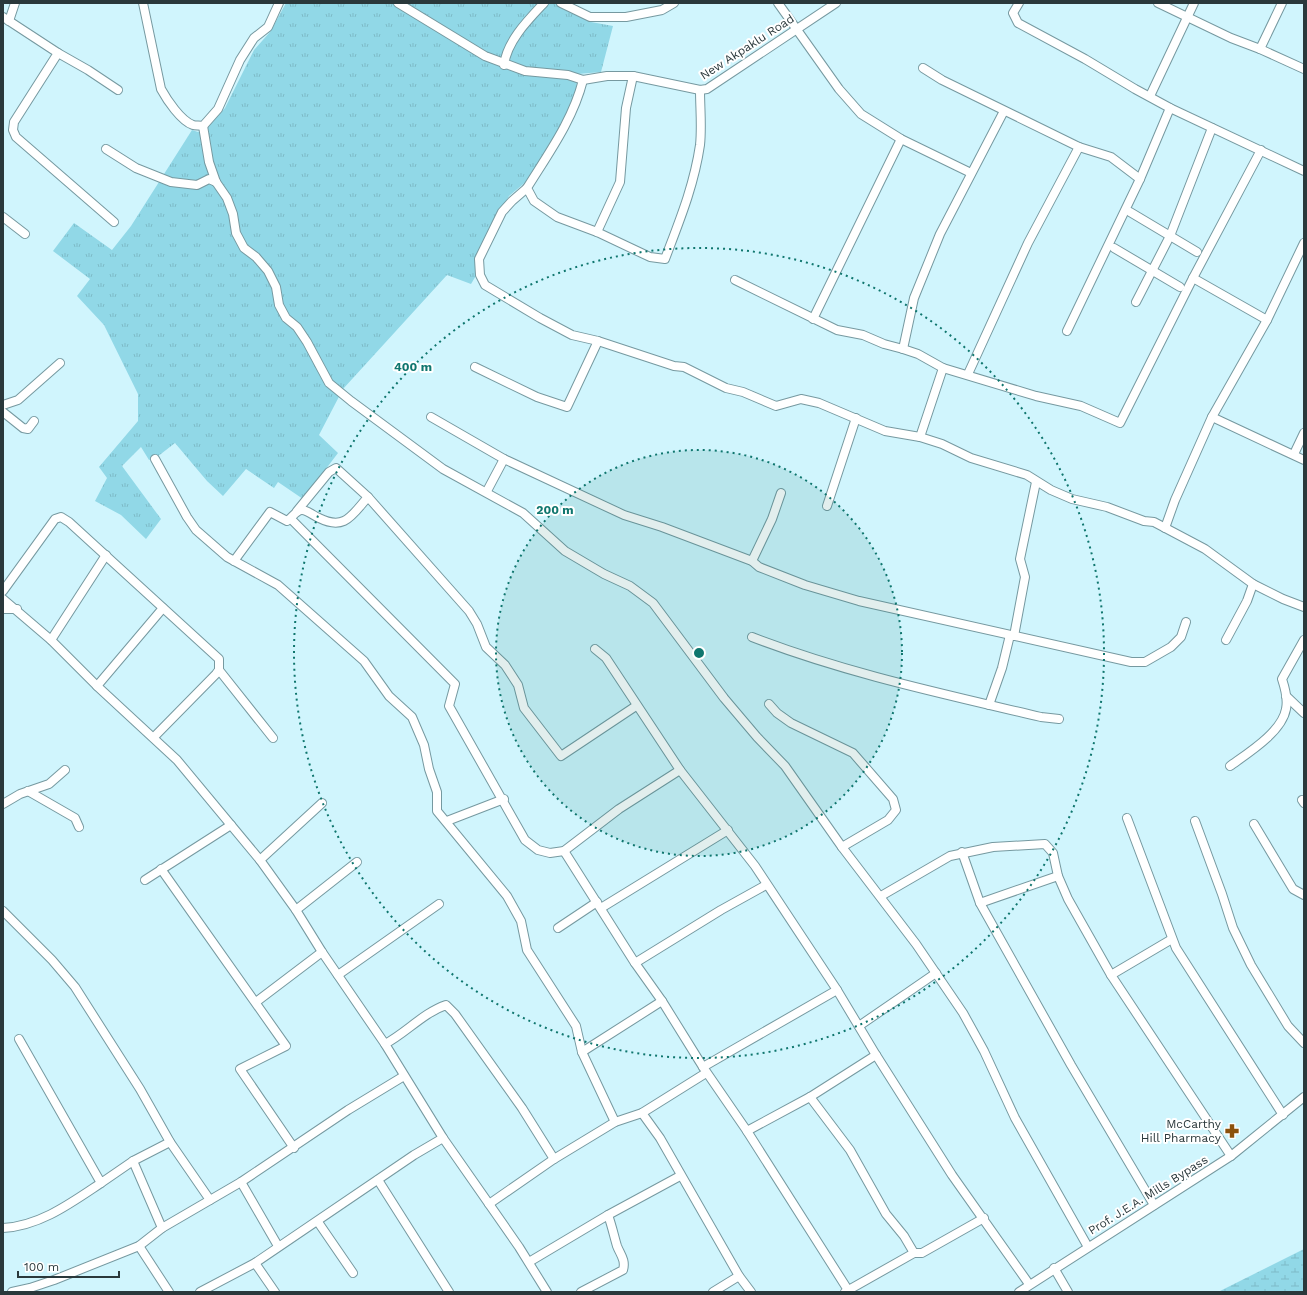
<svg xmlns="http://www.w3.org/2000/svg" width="1307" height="1295" viewBox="0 0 1307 1295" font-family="'Work Sans',sans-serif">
  <defs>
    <pattern id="grass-tufts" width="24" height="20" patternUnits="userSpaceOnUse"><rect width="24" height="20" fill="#91d8e7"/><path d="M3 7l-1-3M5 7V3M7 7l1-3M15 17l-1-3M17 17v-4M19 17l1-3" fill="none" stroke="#7dbac7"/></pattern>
    <pattern id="wetland-marsh" width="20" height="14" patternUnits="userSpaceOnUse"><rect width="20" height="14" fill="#91d8e7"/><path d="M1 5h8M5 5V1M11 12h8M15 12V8" fill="none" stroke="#7dbac7"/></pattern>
  </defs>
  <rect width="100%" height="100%" fill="#d0f5fd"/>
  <polygon fill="url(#grass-tufts)" points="286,3 554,3 591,22 613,26 601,72 578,74 576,90 563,122 528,180 509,196 475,258 477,274 471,284 447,275 343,389 319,435 338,453 303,499 278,482 274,488 246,469 223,496 207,481 175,443 157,457 149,460 141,447 122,466 161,519 146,539 121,515 95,501 107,478 99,467 138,421 138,394 104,325 77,296 90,279 53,251 74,223 112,250 131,226 192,130 198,132 208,127 225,108 254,50 270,32"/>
  <polygon fill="url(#wetland-marsh)" points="1304,1249 1304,1292 1218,1292"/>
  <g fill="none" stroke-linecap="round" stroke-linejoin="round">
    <defs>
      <g id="minor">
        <path d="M143,3L161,89C167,100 181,121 193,125C196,126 200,125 203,126L218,109L240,60L254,38L268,27L279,3"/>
        <polyline points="398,3 485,56 525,71 568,75 583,80 607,76 633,76 700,90 707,89 836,3"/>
        <polyline points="561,3 590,17 626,17 662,10 674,3"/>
        <polyline points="778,3 839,89 861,114 901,139 971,173"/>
        <polyline points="1019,3 1013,13 1018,23 1085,59 1135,89 1170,108 1304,171"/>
        <polyline points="1158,3 1231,38 1260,49 1282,3"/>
        <polyline points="3,17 58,53 14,122 13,130 16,137 114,222"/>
        <polyline points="9,21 15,3"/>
        <polyline points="1260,49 1304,69"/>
        <polyline points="58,53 88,70 118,90"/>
        <path d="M504,65C507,41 528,20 544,3"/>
        <polyline points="923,68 942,80 1079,147 1111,157 1140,179"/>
        <path d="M583,80C573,120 548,154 527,188L534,201L557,217L597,232L650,257L665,259C679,222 694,186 700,145C702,127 700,108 700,90"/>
        <polyline points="1150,96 1194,3"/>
        <polyline points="203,126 209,162 216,182 227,198 233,214 236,233 244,248 256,257 268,271 276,287 279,305 286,318 297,327 307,342 329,383 351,401 443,469 523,513 565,551 604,574 630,586 653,603 724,698 757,737 785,766 842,847 916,944 963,1013 984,1051 1015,1118 1088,1247"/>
        <polyline points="106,149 136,168 171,182 197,185 209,179 216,182"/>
        <polyline points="527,188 512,201 502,212 479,259 480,275 485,285 540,318 572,335 598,341 674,366 684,367 726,388 743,392 776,406 801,399 819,403 885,431 920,437 942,444 971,458 1027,475 1051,490 1072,499 1107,507 1144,521 1154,522 1205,549 1253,584 1283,599 1304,607"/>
        <polyline points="1130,212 1197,252"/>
        <polyline points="3,217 25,234"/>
        <polyline points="597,232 620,182 626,108 633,76"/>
        <polyline points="1114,248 1180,287"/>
        <polyline points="1193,278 1267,320"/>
        <polyline points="735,280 837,330 863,335 884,344 903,349 918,354 943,368 1036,396 1081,406 1120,423 1193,278 1261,150"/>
        <polyline points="1136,302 1170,236 1212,128"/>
        <polyline points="813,319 901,139"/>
        <polyline points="1067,331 1140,179 1170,108"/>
        <polyline points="903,349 914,298 940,234 1004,111"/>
        <polyline points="475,367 537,397 567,407 598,341"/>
        <polyline points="968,374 1028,243 1079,147"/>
        <polyline points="3,405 18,400 60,363"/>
        <polyline points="3,412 23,428 28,429 34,421"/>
        <polyline points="431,417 504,459 624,515 662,527 752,561 759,567 805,585 859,601 1131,662 1145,662 1171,647 1181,637 1186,622"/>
        <polyline points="1212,417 1304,460"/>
        <polyline points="920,437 943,368"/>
        <polyline points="1294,454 1304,433"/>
        <polyline points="155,459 187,517 196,530 227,557 278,585 364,661 389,696 412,717 424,745 429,769 437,792 437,811 507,896 521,921 527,950 576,1026 582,1052 615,1122"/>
        <polyline points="487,491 504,459"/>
        <polyline points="827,506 856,418"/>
        <polyline points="297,511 329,472 336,468 368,497 469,611 477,624 486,647 505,665 518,685 524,708 561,756 636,706"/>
        <polyline points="291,519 455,684 449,706 525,840 538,850 550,853 564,851 619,809 680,770"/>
        <polyline points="1165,528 1175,500 1212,417 1267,320 1304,243"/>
        <path d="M234,561L270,512L287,521C292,518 296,510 302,510C307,510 314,516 319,518C345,531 352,515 368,497"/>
        <polyline points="752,561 772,519 781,493"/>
        <polyline points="3,591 55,519 61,517 69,522 219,659 219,670 216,674 154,737"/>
        <polyline points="3,599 51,640 97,686 177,760 260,860 296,910 322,952 385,1044 443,1138 519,1247 547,1292"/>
        <polyline points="3,609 17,609"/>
        <polyline points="1014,636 1025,577 1020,559 1036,482"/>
        <path d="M752,637C845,673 944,694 1041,717L1059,719"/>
        <polyline points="51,640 106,555"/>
        <polyline points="1226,640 1247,601 1253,584"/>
        <polyline points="595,649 606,658 680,770 755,866 837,990 876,1055 952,1175 1029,1284"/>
        <polyline points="219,670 273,738"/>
        <polyline points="97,686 163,608"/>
        <polyline points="1286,696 1304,713"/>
        <polyline points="769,704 777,713 791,723 853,753 893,799 896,810 888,820 842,847"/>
        <polyline points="989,705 1002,668 1010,635"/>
        <path d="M1230,766C1248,753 1282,732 1286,709C1288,700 1285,688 1282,679L1304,640"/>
        <polyline points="28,791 75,818 79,827"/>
        <polyline points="1302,800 1304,803"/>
        <polyline points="3,804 20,794 49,784 65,770"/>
        <polyline points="1127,818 1176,948 1283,1115"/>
        <polyline points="447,821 504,799"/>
        <polyline points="1195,821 1222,894 1233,928 1251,965 1288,1026 1304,1043"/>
        <polyline points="1254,824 1293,889 1304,895"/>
        <polyline points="564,851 635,963 662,1001 703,1067"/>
        <polyline points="962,852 980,903 1058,876 1068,899 1111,975 1231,1156"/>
        <polyline points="260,860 322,803"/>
        <polyline points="161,869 286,1046 240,1069 294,1148"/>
        <polyline points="145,880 231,825"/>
        <polyline points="881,896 950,856 993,847 1045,844 1053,853 1058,876"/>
        <polyline points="980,903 1071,1065 1154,1205"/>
        <polyline points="601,908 728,830"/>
        <polyline points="296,910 357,862"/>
        <polyline points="3,911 52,960 75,987 140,1089 170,1142 210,1200"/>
        <polyline points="558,928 597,902"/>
        <polyline points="635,963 721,910 766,885"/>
        <polyline points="338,975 439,904"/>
        <polyline points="1111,975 1172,939"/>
        <polyline points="837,990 703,1067 747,1131 848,1290"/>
        <polyline points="256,1002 322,952"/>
        <polyline points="859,1026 936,973"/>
        <polyline points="19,1039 101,1183 133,1161 170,1142"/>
        <path d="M385,1044C406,1033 423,1013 446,1005L455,1014L522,1108L554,1159"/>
        <polyline points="582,1052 662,1001"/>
        <polyline points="810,1097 850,1150 886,1214 904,1236 914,1253"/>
        <polyline points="642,1113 660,1138 739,1276 751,1292"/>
        <polyline points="747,1131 810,1097 876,1055"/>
        <polyline points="133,1161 162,1228"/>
        <polyline points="378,1180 449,1292"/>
        <polyline points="241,1182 278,1246"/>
        <polyline points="489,1204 554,1159 615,1122 642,1113 706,1073"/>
        <polyline points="318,1222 353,1273"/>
        <path d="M3,1228C40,1226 71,1203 101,1183"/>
        <polyline points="139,1246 169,1292"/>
        <polyline points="529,1262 608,1215 680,1176"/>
        <polyline points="255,1263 275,1292"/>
        <polyline points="1054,1268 1068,1292"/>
        <polyline points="12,1292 30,1288 54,1280 139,1246 162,1228 241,1182 348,1110 404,1076"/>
        <polyline points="200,1292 255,1263 414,1155 443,1138"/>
        <path d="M581,1292L623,1270C626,1260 620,1254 617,1246C614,1236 612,1226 608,1215"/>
        <polyline points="713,1292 739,1276"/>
        <polyline points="845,1292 914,1253 922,1253 984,1218"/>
        <polyline points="1019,1292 1231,1156 1304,1097"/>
      </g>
    </defs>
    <use href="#minor" stroke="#7699a0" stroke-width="10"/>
    <use href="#minor" stroke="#fff" stroke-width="8"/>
  </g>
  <circle cx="699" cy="653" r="203" fill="#0f766e" fill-opacity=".12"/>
  <g fill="none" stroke="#0f766e" stroke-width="2" stroke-dasharray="2 4">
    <circle cx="699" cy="653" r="203"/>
    <circle cx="699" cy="653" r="405"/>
  </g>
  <defs>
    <symbol id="pharmacy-bare" viewBox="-9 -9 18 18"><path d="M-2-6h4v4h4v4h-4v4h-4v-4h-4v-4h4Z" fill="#8c510c" stroke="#fff" stroke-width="2.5" paint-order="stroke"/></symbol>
  </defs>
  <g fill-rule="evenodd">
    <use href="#pharmacy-bare" x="1222" y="1121" width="20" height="20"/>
  </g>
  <g text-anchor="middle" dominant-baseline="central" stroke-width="4" stroke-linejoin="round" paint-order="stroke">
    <g font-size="12" fill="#2a383b" stroke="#fff">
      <text transform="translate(747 47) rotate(-33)">New Akpaklu Road</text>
      <text transform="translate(1148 1195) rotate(-32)">Prof. J.E.A. Mills Bypass</text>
    </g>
    <g font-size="12" fill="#2a383b" stroke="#fff" text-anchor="end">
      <text x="1221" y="1124">McCarthy<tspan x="1221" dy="14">Hill Pharmacy</tspan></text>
    </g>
  </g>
  <circle cx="699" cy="653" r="6" fill="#0f766e" stroke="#fff" stroke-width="2"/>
  <g font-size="12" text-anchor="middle" font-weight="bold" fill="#0f766e" stroke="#fff" stroke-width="4" stroke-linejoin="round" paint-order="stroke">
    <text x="413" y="371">400 m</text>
    <text x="555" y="514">200 m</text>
  </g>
  <rect width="1307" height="1295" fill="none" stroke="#2a383b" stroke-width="8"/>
  <path d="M18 1271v6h101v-6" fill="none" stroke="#2a383b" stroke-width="2"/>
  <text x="24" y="1271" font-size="12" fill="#2a383b" stroke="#ffffff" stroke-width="3" paint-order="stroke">100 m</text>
</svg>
